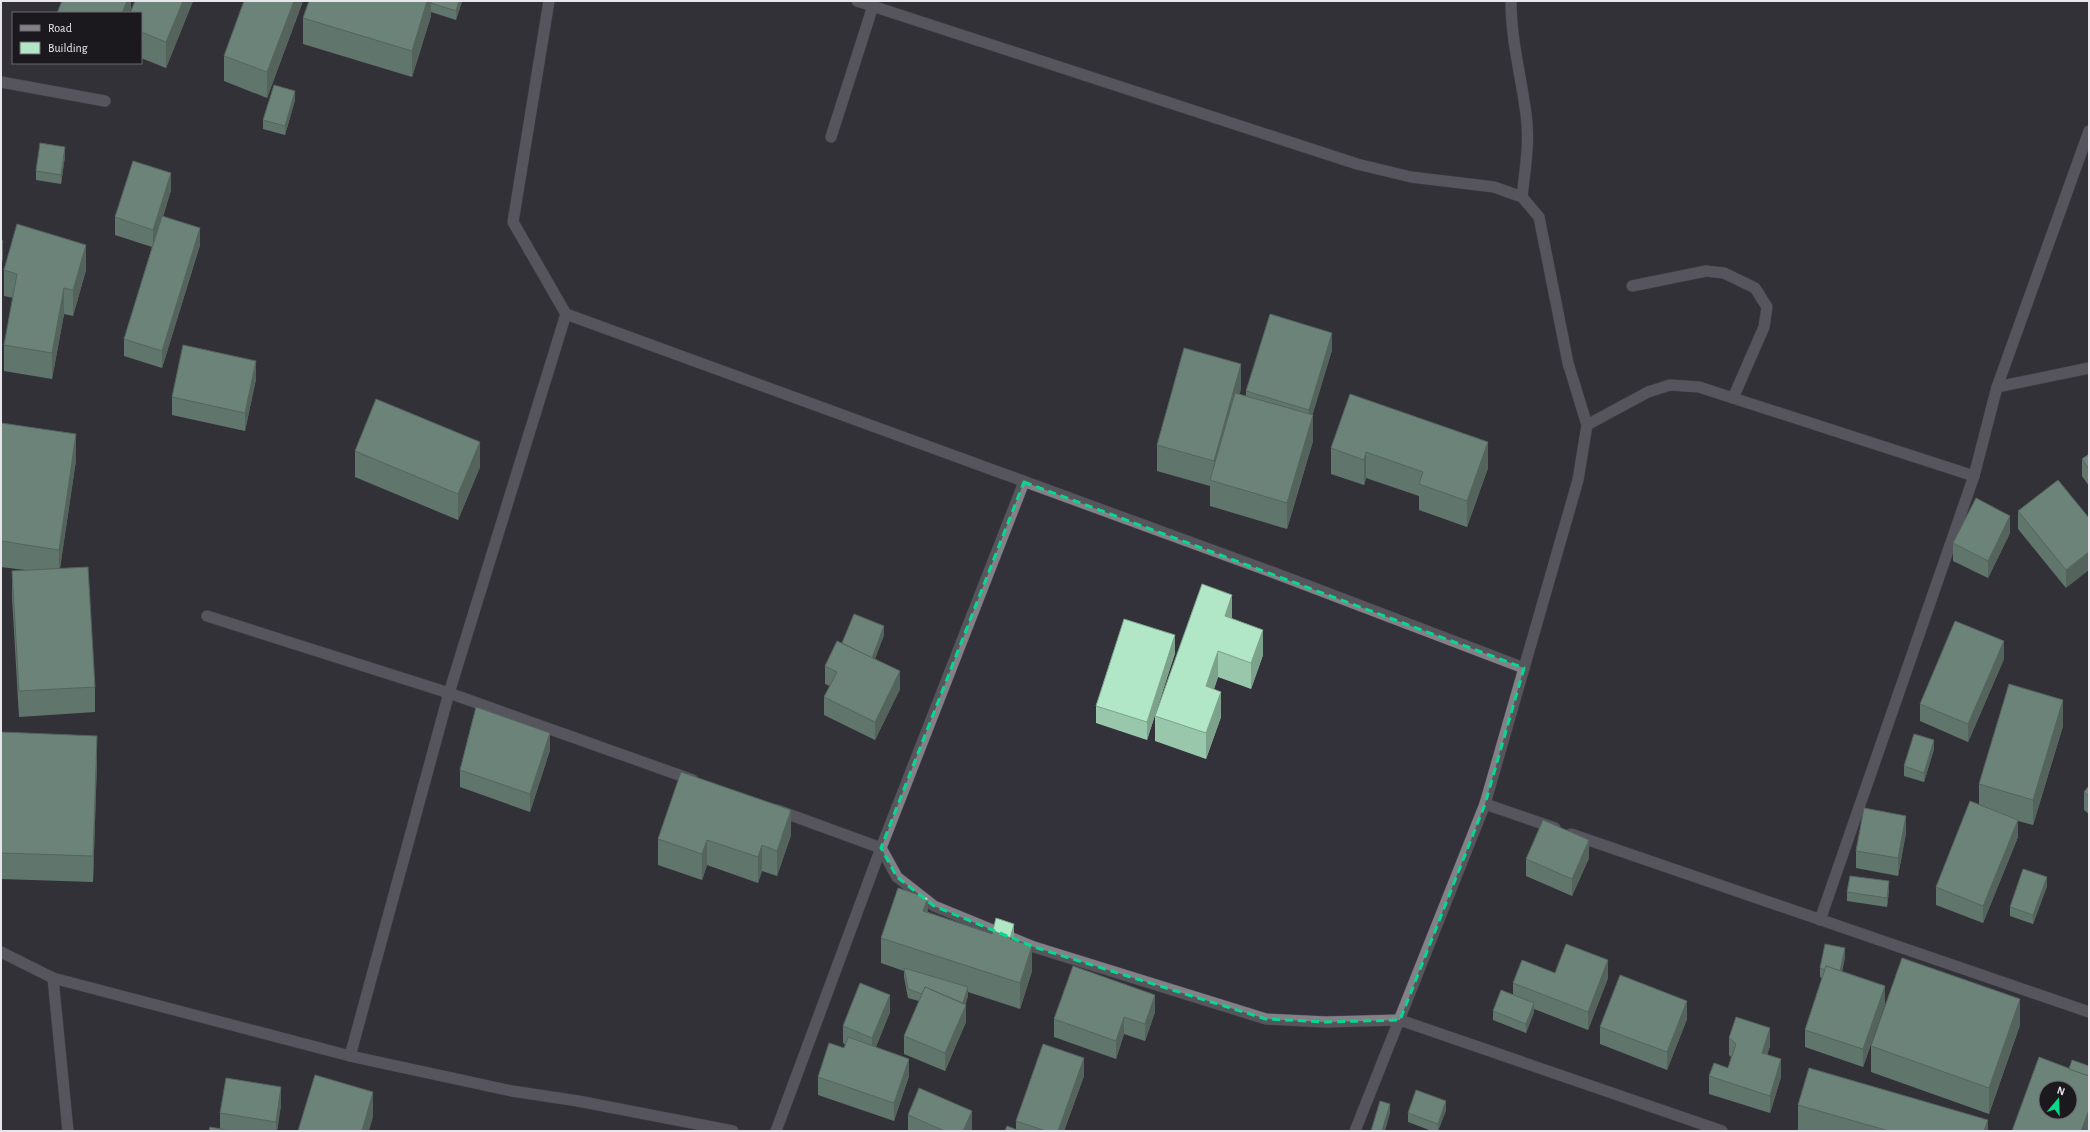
<svg xmlns="http://www.w3.org/2000/svg" width="2090" height="1132" viewBox="0 0 2090 1132" font-family="'Alegreya Sans',sans-serif">
  <rect width="100%" height="100%" fill="#333139"/>
  <g fill="none" stroke-linecap="round" stroke-linejoin="round">
    <defs>
      <g id="service">
        <polyline points="831,137 873,6"/>
        <polyline points="1632,286 1706,271 1724,273 1755,288 1767,307 1764,327 1733,398"/>
      </g>
      <g id="minor">
        <polyline points="549,1 513,222 566,314 1272,572 1524,668"/>
        <polyline points="857,1 1357,164 1411,177 1494,187 1522,197 1539,217 1568,363 1587,425 1578,480 1485,804 1355,1131"/>
        <path d="M1511,1C1511,40 1521,76 1526,114C1530,142 1525,169 1522,197"/>
        <polyline points="1,82 105,101"/>
        <polyline points="1997,387 2089,368"/>
        <polyline points="1587,425 1648,392 1670,385 1699,387 1974,476"/>
        <polyline points="207,616 449,693 693,780"/>
        <polyline points="1485,804 1555,828"/>
        <polyline points="777,810 881,848 897,877 934,906 1034,947 1266,1019 1326,1022 1400,1020 1722,1131"/>
        <polyline points="1571,834 2089,1012"/>
        <polyline points="1820,920 1974,476 1997,387 2089,131"/>
        <polyline points="1,952 53,978 350,1056 512,1091 578,1101 733,1131"/>
        <polyline points="53,978 68,1131"/>
        <polyline points="350,1056 449,693 566,314"/>
        <polyline points="776,1131 881,848 1024,482"/>
      </g>
    </defs>
    <use href="#service" stroke="#504e55" stroke-width="12"/>
    <use href="#minor" stroke="#504e55" stroke-width="12"/>
    <use href="#service" stroke="#828089" stroke-width="11"/>
    <use href="#minor" stroke="#828089" stroke-width="11"/>
  </g>
  <g fill="#98c7ab">
    <polygon points="135,1 193,1 166,68 141,58 141,13"/>
    <polygon points="244,1 303,1 267,98 224,81 224,56"/>
    <polygon points="431,1 431,16 412,77 303,44 303,18"/>
    <polygon points="432,1 462,1 456,20 431,12 431,3"/>
    <polygon points="295,100 285,135 263,129 263,120"/>
    <polygon points="65,156 61,184 36,180 36,171"/>
    <polygon points="171,190 163,217 200,245 162,368 124,356 124,339 152,247 115,235 115,217"/>
    <polygon points="4,270 86,270 73,316 64,314 52,379 4,371 4,345 13,298 4,296"/>
    <polygon points="1332,350 1312,415 1313,441 1287,529 1210,506 1210,486 1157,471 1157,445 1241,389 1239,394 1246,396 1246,391"/>
    <polygon points="256,379 245,431 172,415 172,397"/>
    <polygon points="1350,394 1488,468 1467,527 1419,510 1419,496 1366,478 1364,485 1331,474 1331,448"/>
    <polygon points="1,423 76,460 60,568 95,687 95,712 19,717 12,597 12,571 25,570 1,567"/>
    <polygon points="355,451 480,467 458,520 355,477"/>
    <polygon points="2089,454 2089,486 2082,476 2082,459"/>
    <polygon points="2018,511 2089,518 2066,588 2018,529"/>
    <polygon points="2010,533 1988,578 1953,561 1953,543"/>
    <polygon points="1232,619 1263,655 1251,689 1218,677 1214,689 1221,717 1206,759 1155,741 1155,716"/>
    <polygon points="884,635 875,659 900,689 875,740 824,715 824,697 830,686 825,684 825,666 842,643"/>
    <polygon points="1175,653 1147,740 1096,723 1096,706"/>
    <polygon points="2004,659 1968,742 1920,721 1920,704"/>
    <polygon points="2063,726 2033,825 2018,821 2018,837 1983,923 1936,905 1936,887 1979,805 1979,784"/>
    <polygon points="1,732 97,761 93,882 1,879"/>
    <polygon points="1934,749 1924,782 1904,776 1904,766"/>
    <polygon points="550,750 530,812 460,787 460,770"/>
    <polygon points="2089,786 2089,814 2084,810 2084,792"/>
    <polygon points="1906,833 1898,876 1856,868 1856,851"/>
    <polygon points="791,835 777,876 762,871 758,883 707,865 702,880 658,865 658,839"/>
    <polygon points="1589,858 1572,896 1526,876 1526,859"/>
    <polygon points="2047,886 2033,924 2010,916 2010,907"/>
    <polygon points="1889,890 1887,907 1847,901 1847,892"/>
    <polygon points="928,912 992,934 1014,940 1032,971 1020,1009 968,992 968,996 965,1004 966,1022 945,1071 904,1054 904,1036 919,1001 908,998 904,977 904,971 881,963 881,938"/>
    <polygon points="1845,957 1842,972 1885,1004 1863,1067 1805,1047 1805,1030 1822,978 1820,977 1820,968"/>
    <polygon points="1555,973 1608,978 1588,1030 1534,1009 1534,1012 1526,1033 1493,1020 1493,1011 1513,995 1513,983"/>
    <polygon points="890,1012 876,1047 909,1076 894,1121 818,1095 818,1077 844,1048 846,1045 843,1043 843,1026"/>
    <polygon points="1155,1012 1145,1041 1124,1034 1116,1059 1054,1037 1054,1019"/>
    <polygon points="1687,1019 1667,1070 1600,1044 1600,1027"/>
    <polygon points="2020,1025 1989,1114 1871,1072 1871,1046"/>
    <polygon points="1729,1038 1770,1046 1767,1055 1781,1077 1770,1113 1709,1094 1709,1076 1728,1068 1731,1057 1729,1055"/>
    <polygon points="1084,1076 1064,1131 1005,1131 1016,1129 1016,1121"/>
    <polygon points="281,1105 277,1131 209,1131 220,1129 220,1113"/>
    <polygon points="1798,1105 1988,1131 1801,1131 1798,1130"/>
    <polygon points="1446,1110 1438,1131 1432,1131 1408,1122 1408,1113"/>
    <polygon points="908,1115 972,1129 971,1131 908,1131"/>
  </g>
  <g fill="#7ca28b">
    <polygon points="127,1 131,1 131,9 129,13 122,13"/>
    <polygon points="183,1 193,1 166,68 166,42"/>
    <polygon points="294,1 303,1 267,98 267,72"/>
    <polygon points="427,1 431,1 431,16 412,77 412,51"/>
    <polygon points="459,1 462,1 456,20 456,11"/>
    <polygon points="295,91 295,100 285,135 285,126"/>
    <polygon points="65,147 65,156 61,184 61,175"/>
    <polygon points="171,173 171,190 153,248 153,230"/>
    <polygon points="200,228 200,245 162,368 162,351"/>
    <polygon points="3,241 3,258 1,268 1,250"/>
    <polygon points="86,245 86,270 73,316 73,290"/>
    <polygon points="64,288 64,314 52,379 52,353"/>
    <polygon points="1332,333 1332,350 1309,427 1309,410"/>
    <polygon points="256,361 256,379 245,431 245,413"/>
    <polygon points="1241,364 1241,389 1215,482 1214,481 1214,461"/>
    <polygon points="1313,415 1313,441 1287,529 1287,503"/>
    <polygon points="76,434 76,460 59,575 59,550"/>
    <polygon points="480,442 480,467 458,520 458,494"/>
    <polygon points="1488,442 1488,468 1467,527 1467,501"/>
    <polygon points="1366,452 1366,478 1364,485 1364,460"/>
    <polygon points="2010,516 2010,533 1988,578 1988,561"/>
    <polygon points="2089,552 2089,570 2066,588 2066,570"/>
    <polygon points="1232,595 1232,620 1225,616"/>
    <polygon points="884,626 884,635 871,668 871,659"/>
    <polygon points="1263,630 1263,655 1251,689 1251,663"/>
    <polygon points="1175,635 1175,653 1147,740 1147,722"/>
    <polygon points="2004,641 2004,659 1968,742 1968,724"/>
    <polygon points="1218,651 1218,677 1206,712 1206,686"/>
    <polygon points="900,671 900,689 875,740 875,722"/>
    <polygon points="1221,692 1221,717 1206,759 1206,733"/>
    <polygon points="2063,700 2063,726 2033,825 2033,800"/>
    <polygon points="550,733 550,750 530,812 530,794"/>
    <polygon points="97,736 97,761 93,882 93,856"/>
    <polygon points="1934,740 1934,749 1924,782 1924,773"/>
    <polygon points="791,810 791,835 777,876 777,851"/>
    <polygon points="1906,816 1906,833 1898,876 1898,858"/>
    <polygon points="2018,820 2018,837 1983,923 1983,906"/>
    <polygon points="707,840 707,865 702,880 702,854"/>
    <polygon points="1589,840 1589,858 1572,896 1572,879"/>
    <polygon points="762,845 762,871 758,883 758,857"/>
    <polygon points="2047,877 2047,886 2033,924 2033,915"/>
    <polygon points="1889,881 1889,890 1887,907 1887,898"/>
    <polygon points="928,898 928,923 923,911"/>
    <polygon points="1014,924 1014,950 1010,939"/>
    <polygon points="1032,946 1032,971 1020,1009 1020,983"/>
    <polygon points="1845,948 1845,957 1839,982 1839,973"/>
    <polygon points="1608,960 1608,978 1588,1030 1588,1012"/>
    <polygon points="1885,986 1885,1004 1863,1067 1863,1049"/>
    <polygon points="968,987 968,996 965,1007 966,1005 966,1022 945,1071 945,1053 962,1006"/>
    <polygon points="890,995 890,1012 872,1055 872,1038"/>
    <polygon points="1155,995 1155,1012 1145,1041 1145,1024"/>
    <polygon points="2020,999 2020,1025 1989,1114 1989,1088"/>
    <polygon points="1687,1001 1687,1019 1667,1070 1667,1052"/>
    <polygon points="1534,1003 1534,1012 1526,1033 1526,1024"/>
    <polygon points="1124,1017 1124,1034 1116,1059 1116,1041"/>
    <polygon points="1770,1028 1770,1046 1762,1071 1762,1053"/>
    <polygon points="1084,1058 1084,1076 1064,1131 1058,1131"/>
    <polygon points="909,1059 909,1076 894,1121 894,1103"/>
    <polygon points="1781,1059 1781,1077 1770,1113 1770,1096"/>
    <polygon points="281,1087 281,1105 277,1131 276,1131 276,1122"/>
    <polygon points="373,1092 373,1117 369,1131 362,1131"/>
    <polygon points="1446,1101 1446,1110 1438,1131 1438,1124"/>
    <polygon points="1390,1104 1390,1113 1385,1131 1382,1131"/>
    <polygon points="2089,1110 2089,1131 2081,1131"/>
    <polygon points="972,1111 972,1129 971,1131 963,1131"/>
    <polygon points="1988,1120 1988,1131 1984,1131"/>
  </g>
  <g fill="#b1e7c7" stroke="#7ca28b" fill-rule="evenodd">
    <polygon points="62,1 127,1 122,13 57,13"/>
    <polygon points="135,1 183,1 166,42 141,32 141,13 130,13"/>
    <polygon points="244,1 294,1 267,72 224,56"/>
    <polygon points="309,1 427,1 412,51 303,18"/>
    <polygon points="432,1 459,1 456,11 431,3"/>
    <polygon points="274,85 295,91 285,126 263,120"/>
    <polygon points="40,143 65,147 61,175 36,171"/>
    <polygon points="133,161 171,173 153,230 115,217"/>
    <polygon points="162,216 200,228 162,351 124,339"/>
    <polygon points="17,224 86,245 73,290 64,288 52,353 4,345 17,274 4,270"/>
    <polygon points="1,240 3,241 1,250"/>
    <polygon points="1270,314 1332,333 1309,410 1246,391"/>
    <polygon points="183,345 256,361 245,413 172,397"/>
    <polygon points="1184,348 1241,364 1214,461 1157,445"/>
    <polygon points="1235,393 1313,415 1287,503 1210,480"/>
    <polygon points="1350,394 1488,442 1467,501 1419,484 1423,472 1366,452 1364,460 1331,448"/>
    <polygon points="376,399 480,442 458,494 355,451"/>
    <polygon points="1,423 76,434 59,550 1,541"/>
    <polygon points="2089,454 2089,469 2082,459"/>
    <polygon points="2058,480 2089,518 2089,552 2066,570 2018,511"/>
    <polygon points="1976,498 2010,516 1988,561 1953,543"/>
    <polygon points="88,567 95,687 19,691 12,571"/>
    <polygon points="1202,584 1232,595 1225,616 1263,630 1251,663 1218,651 1206,686 1221,692 1206,733 1155,716"/>
    <polygon points="854,614 884,626 872,658 842,643"/>
    <polygon points="1124,619 1175,635 1147,722 1096,706"/>
    <polygon points="1955,621 2004,641 1968,724 1920,704"/>
    <polygon points="837,641 900,671 875,722 824,697 837,672 825,666"/>
    <polygon points="2009,684 2063,700 2033,800 1979,784"/>
    <polygon points="476,707 550,733 530,794 460,770"/>
    <polygon points="1,732 97,736 93,856 1,853"/>
    <polygon points="1914,734 1934,740 1924,773 1904,766"/>
    <polygon points="681,772 791,810 777,851 762,845 758,857 707,840 702,854 658,839"/>
    <polygon points="2089,786 2089,796 2084,792"/>
    <polygon points="1970,801 2018,820 1983,906 1936,887"/>
    <polygon points="1864,808 1906,816 1898,858 1856,851"/>
    <polygon points="1543,820 1589,840 1572,879 1526,859"/>
    <polygon points="2023,869 2047,877 2033,915 2010,907"/>
    <polygon points="1850,876 1889,881 1887,898 1847,892"/>
    <polygon points="898,888 928,898 923,911 992,934 996,918 1014,924 1010,939 1032,946 1020,983 881,938"/>
    <polygon points="1566,944 1608,960 1588,1012 1513,983 1522,960 1555,973"/>
    <polygon points="1825,944 1845,948 1840,971 1826,966 1825,970 1820,968"/>
    <polygon points="1902,958 2020,999 1989,1088 1871,1046"/>
    <polygon points="1073,966 1155,995 1145,1024 1124,1017 1116,1041 1054,1019"/>
    <polygon points="1826,966 1885,986 1863,1049 1805,1030"/>
    <polygon points="904,968 968,987 963,1003 925,987 922,994 908,989"/>
    <polygon points="1620,975 1687,1001 1667,1052 1600,1027"/>
    <polygon points="860,983 890,995 872,1038 843,1026"/>
    <polygon points="925,987 966,1005 945,1053 904,1036"/>
    <polygon points="1501,990 1534,1003 1526,1024 1493,1011"/>
    <polygon points="1736,1017 1770,1028 1762,1053 1781,1059 1770,1096 1709,1076 1714,1063 1728,1068 1736,1044 1729,1038"/>
    <polygon points="848,1037 909,1059 894,1103 818,1077 829,1043 844,1048"/>
    <polygon points="1043,1044 1084,1058 1058,1131 1046,1131 1016,1121"/>
    <path d="M2039,1057L2089,1076V1110L2081,1131H2012ZM2046,1088H2070V1112H2046Z"/>
    <polygon points="2072,1060 2089,1066 2089,1076 2069,1069"/>
    <polygon points="1809,1068 1988,1120 1984,1131 1889,1131 1798,1105"/>
    <polygon points="315,1075 373,1092 362,1131 298,1131"/>
    <polygon points="226,1078 281,1087 276,1122 220,1113"/>
    <polygon points="919,1088 972,1111 963,1131 945,1131 908,1115"/>
    <polygon points="1416,1090 1446,1101 1438,1124 1408,1113"/>
    <polygon points="1380,1101 1390,1104 1382,1131 1371,1131"/>
    <polygon points="1007,1126 1020,1131 1005,1131"/>
    <polygon points="210,1127 231,1131 209,1131"/>
  </g>
  <path d="M0 0H2090V1132H0ZM1024,482L1524,668L1485,804L1400,1020L1326,1022L1266,1019L1034,947L934,906L897,877L881,848Z" fill="#333139" fill-opacity=".55" fill-rule="evenodd"/>
  <path fill="none" stroke="#06d98b" stroke-width="3" stroke-dasharray="8 5" stroke-linejoin="round" d="M1024,482L1524,668L1485,804L1400,1020L1326,1022L1266,1019L1034,947L934,906L897,877L881,848Z"/>
  <rect width="2090" height="1132" fill="none" stroke="#e8e6ec" stroke-width="4"/>
  <rect x="12" y="12" width="130" height="52" fill="#1b191d" stroke="#6d6b70"/>
  <rect x="20" y="25" width="20" height="6" fill="#828089" stroke="#6d6b70"/>
  <text x="48" y="32" font-size="12" fill="#e8e6ec">Road</text>
  <rect x="20" y="42" width="20" height="12" fill="#b1e7c7" stroke="#6d6b70"/>
  <text x="48" y="52" font-size="12" fill="#e8e6ec">Building</text>
  <g transform="translate(2058 1100) rotate(19)"><circle r="19" fill="#1b191d" stroke="#6d6b70"/>
  <path d="M0-3L7 15L0 10L-7 15Z" fill="#06d98b"/>
  <text y="-6" font-size="11" font-weight="bold" text-anchor="middle" fill="#e8e6ec">N</text>
  </g>
</svg>
